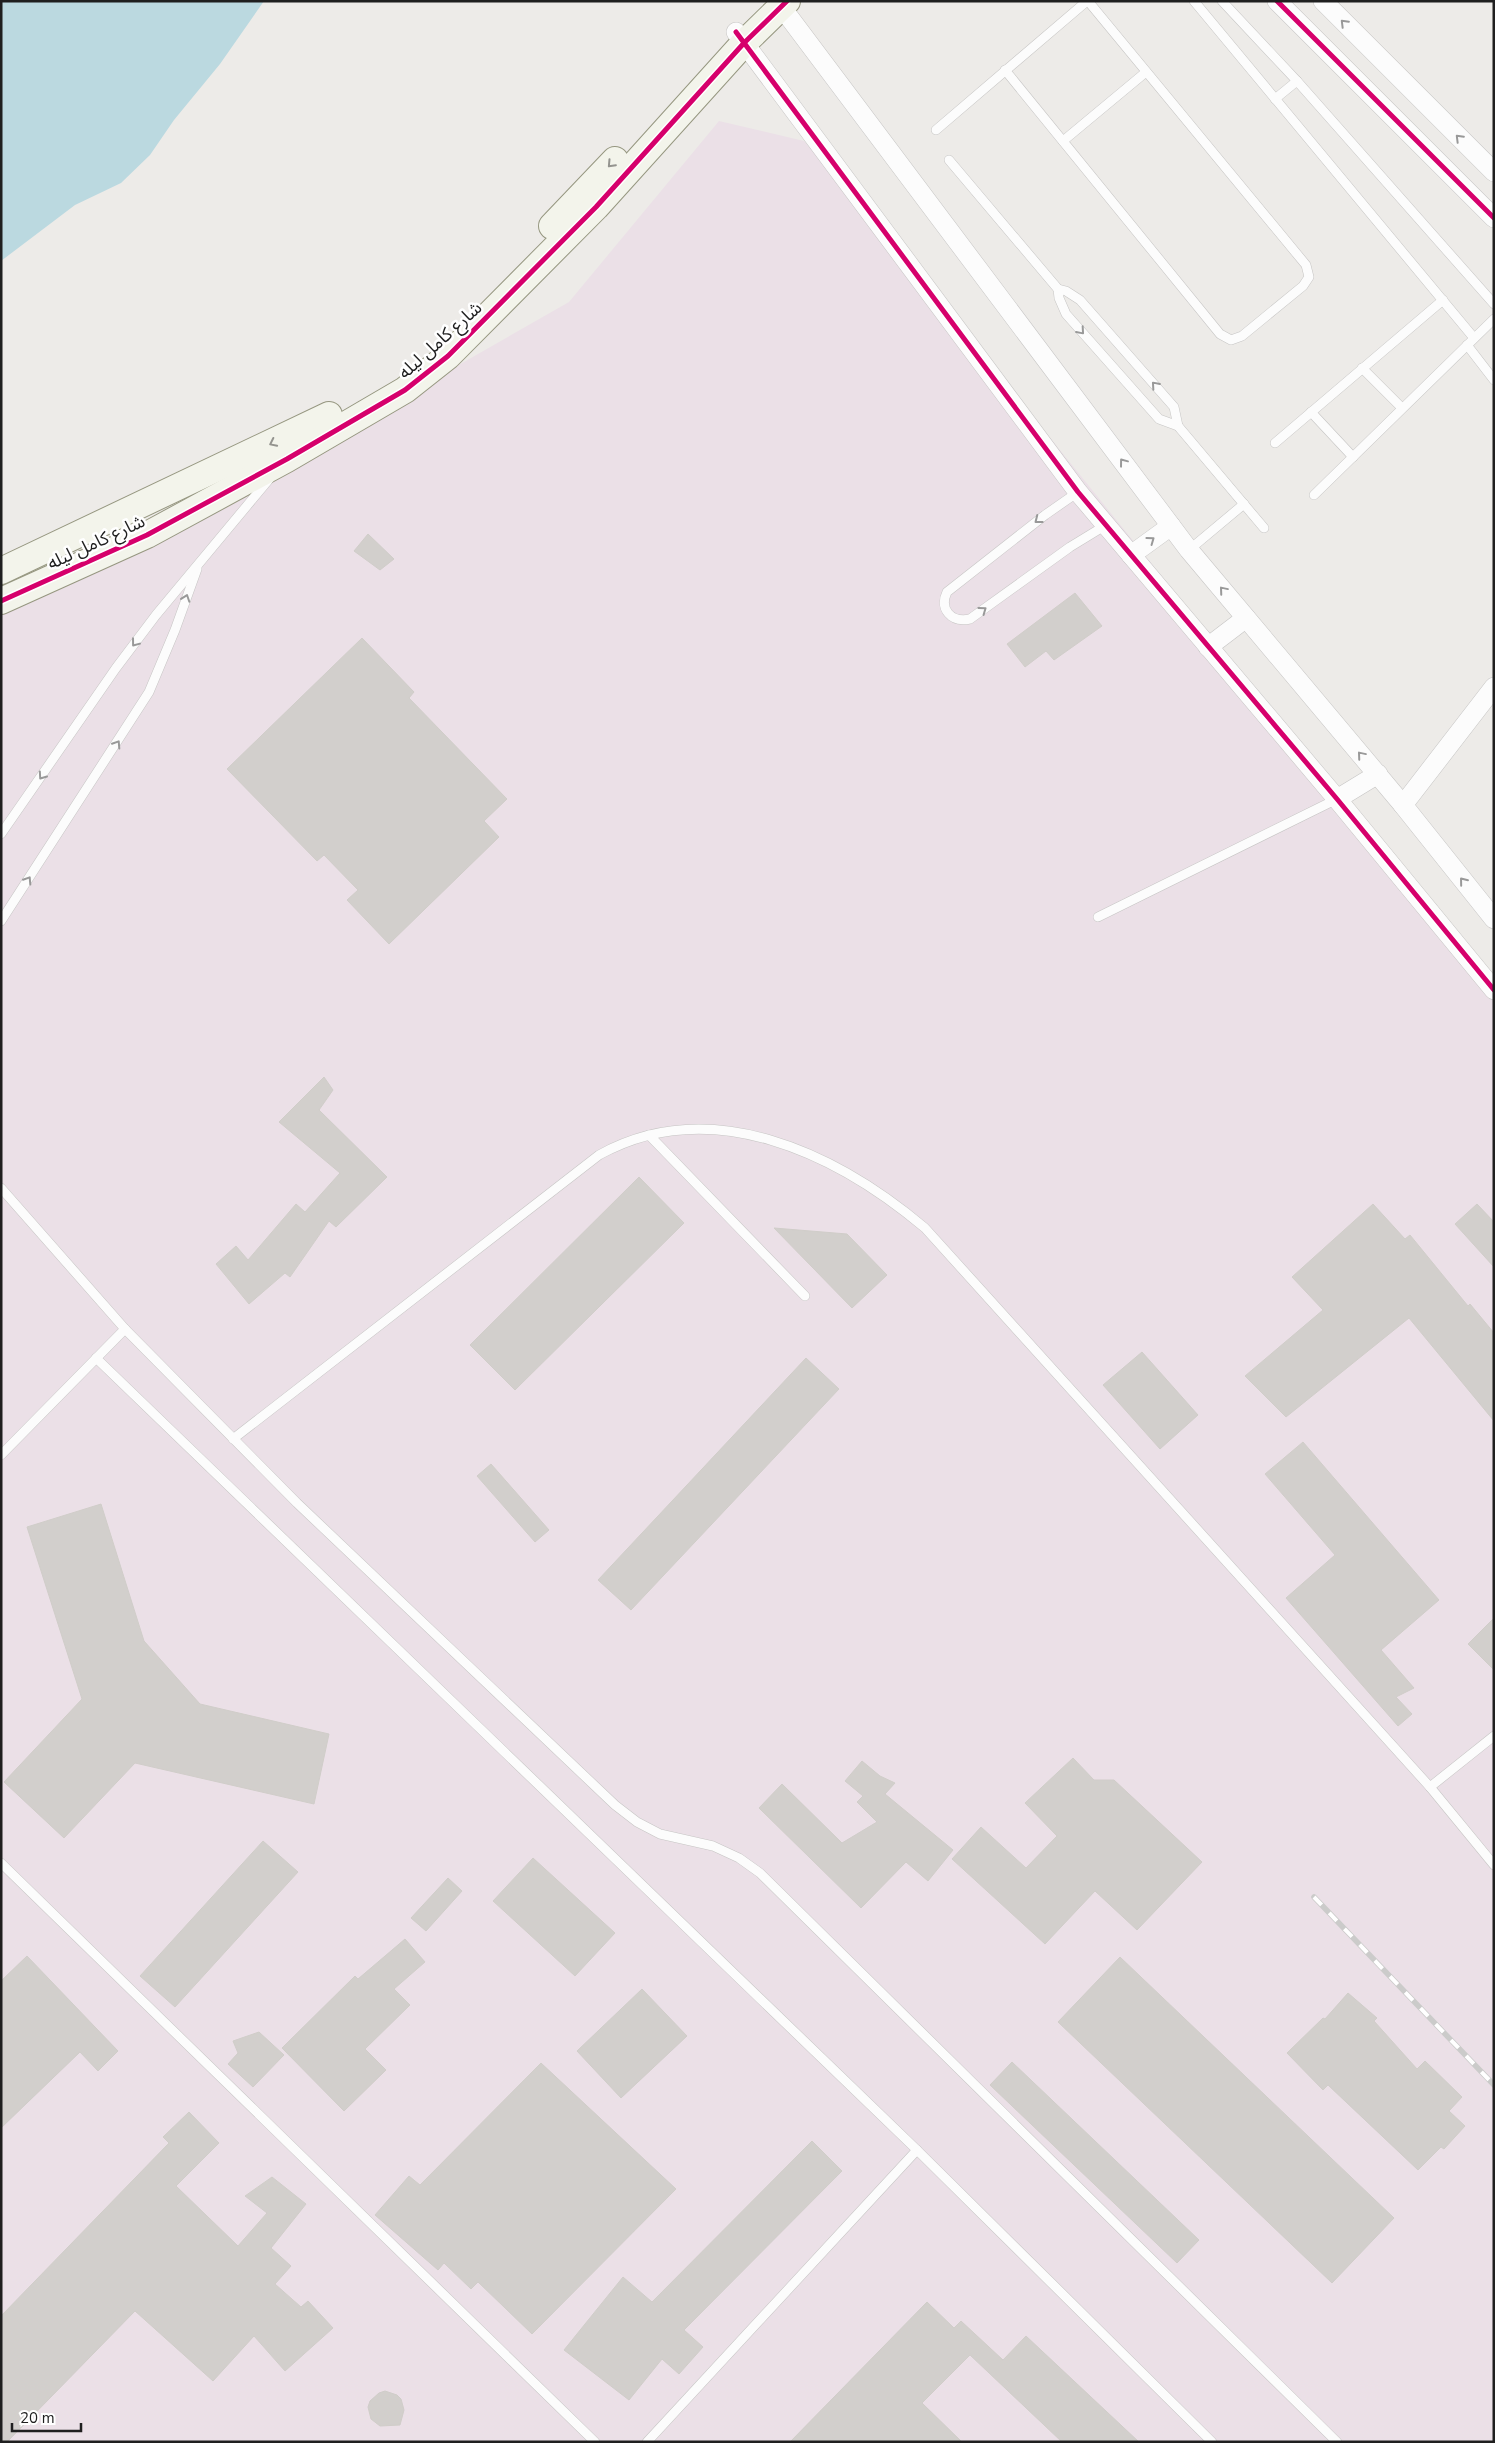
<svg xmlns="http://www.w3.org/2000/svg" width="1495" height="2443" viewBox="0 0 1495 2443" font-family="'Nunito Sans','Noto Sans Arabic',sans-serif">
  <rect width="100%" height="100%" fill="#edebe8"/>
  <polygon fill="#ebe0e7" points="719,121 804,141 859,201 1494,988 1494,2442 1,2442 1,611 315,447 569,302"/>
  <polygon fill="#bbd9e0" points="1,1 264,1 220,64 174,120 150,155 121,183 75,205 1,261"/>
  <g fill="#d2cfcc" stroke="#d0cdc9">
    <polygon points="368,534 394,559 380,570 354,551"/>
    <polygon points="1075,593 1102,626 1054,660 1046,651 1025,667 1007,644"/>
    <polygon points="362,638 414,692 409,698 507,799 484,821 499,837 389,944 347,900 358,890 324,855 317,861 227,769"/>
    <polygon points="324,1077 333,1090 319,1110 387,1177 336,1227 329,1221 290,1277 285,1273 249,1304 216,1264 236,1246 248,1260 296,1204 305,1212 340,1173 279,1122"/>
    <polygon points="639,1177 684,1223 515,1390 470,1345"/>
    <polygon points="1373,1204 1405,1239 1410,1235 1468,1306 1470,1304 1494,1333 1494,1421 1409,1318 1286,1417 1245,1376 1323,1310 1292,1277"/>
    <polygon points="1477,1204 1494,1222 1494,1267 1455,1224"/>
    <polygon points="774,1228 847,1234 887,1275 852,1308"/>
    <polygon points="1142,1352 1198,1415 1160,1449 1103,1385"/>
    <polygon points="806,1358 839,1389 631,1610 598,1580"/>
    <polygon points="1303,1442 1439,1600 1381,1650 1414,1688 1396,1697 1412,1714 1398,1726 1286,1598 1335,1555 1265,1474"/>
    <polygon points="491,1464 549,1530 535,1542 477,1476"/>
    <polygon points="101,1504 144,1641 200,1704 329,1734 314,1804 135,1763 64,1838 4,1782 82,1699 27,1527"/>
    <polygon points="1494,1618 1494,1670 1468,1644"/>
    <polygon points="1073,1758 1094,1780 1114,1780 1202,1862 1137,1930 1095,1891 1045,1944 952,1859 981,1827 1026,1868 1057,1836 1025,1803"/>
    <polygon points="862,1761 880,1776 895,1783 885,1794 953,1850 928,1881 906,1862 861,1908 759,1808 782,1784 842,1843 877,1822 857,1802 863,1796 845,1781"/>
    <polygon points="263,1841 298,1872 175,2007 140,1976"/>
    <polygon points="533,1858 615,1933 575,1976 493,1901"/>
    <polygon points="448,1878 462,1891 426,1931 411,1918"/>
    <polygon points="405,1939 425,1962 394,1989 410,2005 365,2049 386,2070 344,2111 282,2048 355,1976 358,1979"/>
    <polygon points="27,1956 118,2051 98,2071 80,2052 1,2128 1,1981"/>
    <polygon points="1120,1957 1394,2218 1332,2283 1058,2022"/>
    <polygon points="642,1989 687,2036 621,2098 577,2051"/>
    <polygon points="1348,1993 1377,2018 1374,2021 1417,2069 1425,2061 1462,2097 1449,2111 1465,2126 1444,2149 1441,2147 1418,2170 1328,2085 1323,2090 1287,2053 1323,2018 1325,2019"/>
    <polygon points="259,2032 284,2055 253,2087 228,2064 238,2053 233,2041"/>
    <polygon points="1012,2062 1199,2240 1177,2263 990,2085"/>
    <polygon points="541,2063 676,2189 532,2334 478,2282 471,2289 444,2263 438,2270 375,2215 409,2176 420,2185"/>
    <polygon points="189,2112 219,2143 176,2186 238,2246 267,2213 245,2196 272,2177 306,2204 271,2248 291,2266 275,2284 301,2307 308,2301 333,2328 285,2371 254,2336 213,2381 135,2311 7,2442 1,2442 1,2316 169,2143 163,2137"/>
    <polygon points="812,2141 842,2171 684,2330 703,2347 679,2374 662,2359 629,2400 564,2350 623,2277 652,2302"/>
    <polygon points="927,2302 954,2328 961,2321 1003,2360 1026,2336 1139,2442 1062,2442 970,2355 922,2403 962,2442 790,2442"/>
    <polygon points="385,2391 397,2395 401,2399 404,2410 400,2425 380,2426 371,2419 368,2407 370,2401 379,2393"/>
  </g>
  <g fill="none" stroke-linecap="round" stroke-linejoin="round">
    <defs>
      <g id="lane">
        <polyline points="1194,1 1474,338"/>
        <polyline points="1222,1 1297,81 1494,304"/>
        <polyline points="1005,70 1220,334 1231,340 1242,336 1303,286 1309,277 1306,265 1088,1"/>
        <polyline points="1275,99 1297,81"/>
        <polyline points="936,130 1087,1"/>
        <polyline points="1063,141 1146,72"/>
        <polyline points="949,160 1058,289 1059,298 1066,314 1159,419 1178,426"/>
        <polyline points="1058,289 1066,291 1080,300 1174,407 1178,426 1264,528"/>
        <polyline points="1467,345 1494,380"/>
        <polyline points="1362,368 1402,408"/>
        <polyline points="1311,412 1353,457"/>
        <polyline points="1275,443 1443,300"/>
        <path d="M1078,492L1045,515L947,592C939,609 951,623 970,619L1070,547L1106,525"/>
        <polyline points="1314,495 1494,319"/>
        <polyline points="1189,550 1244,504"/>
        <polyline points="1,834 116,668 156,615 270,478"/>
        <polyline points="1098,917 1337,799"/>
        <polyline points="1,921 149,692 175,630 197,569"/>
        <polyline points="649,1135 805,1296"/>
        <polyline points="1,1188 125,1329 297,1503 615,1805 637,1822 660,1834 713,1846 739,1858 760,1873 1337,2442"/>
        <polyline points="96,1358 917,2150 1212,2442"/>
        <path d="M233,1439L599,1155C711,1093 836,1153 925,1228L1430,1787L1494,1865"/>
        <polyline points="1,1455 125,1329"/>
        <polyline points="1430,1787 1494,1736"/>
        <polyline points="1,1863 595,2442"/>
        <polyline points="647,2442 917,2150"/>
      </g>
      <g id="street">
        <polyline points="777,1 1189,550 1403,805 1494,919"/>
        <polyline points="1277,1 1494,218"/>
        <polyline points="1323,1 1494,172"/>
        <polyline points="736,32 1078,492 1337,799 1494,990"/>
        <polyline points="1131,555 1171,526"/>
        <polyline points="1208,647 1246,618"/>
        <polyline points="1337,799 1378,774"/>
        <polyline points="1403,805 1494,687"/>
      </g>
      <g id="secondary">
        <polyline points="552,226 615,160"/>
        <polyline points="1,571 329,415"/>
        <polyline points="1,601 147,535 287,459 405,390 448,356 596,207 744,43 787,1"/>
      </g>
    </defs>
    <use href="#lane" stroke="#c6c5c4" stroke-width="10"/>
    <use href="#street" stroke="#c6c5c4" stroke-width="20"/>
    <use href="#secondary" stroke="#969780" stroke-width="28"/>
    <use href="#lane" stroke="#fcfcfc" stroke-width="9"/>
    <use href="#street" stroke="#fcfcfc" stroke-width="19"/>
    <use href="#secondary" stroke="#f3f4eb" stroke-width="26"/>
    <defs>
      <polyline id="rail" points="1314,1897 1494,2085"/>
    </defs>
    <use href="#rail" stroke="#cbcbca" stroke-width="5.5"/>
    <use href="#rail" stroke="#fff" stroke-width="4" stroke-dasharray="11" stroke-linecap="butt"/>
    <defs>
      <g id="cycleway">
        <polyline points="1277,1 1494,218"/>
        <polyline points="736,32 1078,492 1337,799 1494,990"/>
        <polyline points="1,601 147,535 287,459 405,390 448,356 596,207 744,43 787,1"/>
      </g>
    </defs>
    <use href="#cycleway" stroke="#fff" stroke-width="8"/>
    <use href="#cycleway" stroke="#d6006c" stroke-width="5"/>
  </g>
  <defs><path id="oneway-chevron" d="M-2-3.5L2.5 0L-2 3.5" fill="none" stroke-width="1.6" stroke-linecap="round" stroke-linejoin="round" transform="scale(1.25)"/></defs>
  <g stroke="#999">
    <use href="#oneway-chevron" transform="translate(1344 23) rotate(-135)"/>
    <use href="#oneway-chevron" transform="translate(1459 138) rotate(-135)"/>
    <use href="#oneway-chevron" transform="translate(1081 331) rotate(49)"/>
    <use href="#oneway-chevron" transform="translate(1155 385) rotate(-131)"/>
    <use href="#oneway-chevron" transform="translate(1123 462) rotate(-127)"/>
    <use href="#oneway-chevron" transform="translate(1038 520) rotate(142)"/>
    <use href="#oneway-chevron" transform="translate(1151 540) rotate(-36)"/>
    <use href="#oneway-chevron" transform="translate(1223 590) rotate(-130)"/>
    <use href="#oneway-chevron" transform="translate(186 598) rotate(-71)"/>
    <use href="#oneway-chevron" transform="translate(983 610) rotate(-36)"/>
    <use href="#oneway-chevron" transform="translate(135 643) rotate(127)"/>
    <use href="#oneway-chevron" transform="translate(117 744) rotate(-57)"/>
    <use href="#oneway-chevron" transform="translate(1361 755) rotate(-130)"/>
    <use href="#oneway-chevron" transform="translate(42 776) rotate(125)"/>
    <use href="#oneway-chevron" transform="translate(28 880) rotate(-57)"/>
    <use href="#oneway-chevron" transform="translate(1463 881) rotate(-129)"/>
  </g>
  <g stroke="#94948f">
    <use href="#oneway-chevron" transform="translate(611 164) rotate(133)"/>
    <use href="#oneway-chevron" transform="translate(273 443) rotate(154)"/>
  </g>
  <g text-anchor="middle" dominant-baseline="central" stroke-width="5" stroke-linejoin="round" paint-order="stroke">
    <g font-size="18" fill="#1f1f1f" stroke="#fff">
      <text transform="translate(440 340) rotate(-42)">شارع كامل ليله</text>
      <text transform="translate(96 542) rotate(-25)">شارع كامل ليله</text>
    </g>
  </g>
  <rect width="1495" height="2443" fill="none" stroke="#1f1f1f" stroke-width="5"/>
  <path d="M12 2423v8h69v-8" fill="none" stroke="#1f1f1f" stroke-width="2.5"/>
  <text x="20" y="2423" font-size="15" fill="#1f1f1f" stroke="#ffffff" stroke-width="4" paint-order="stroke">20 m</text>
</svg>
